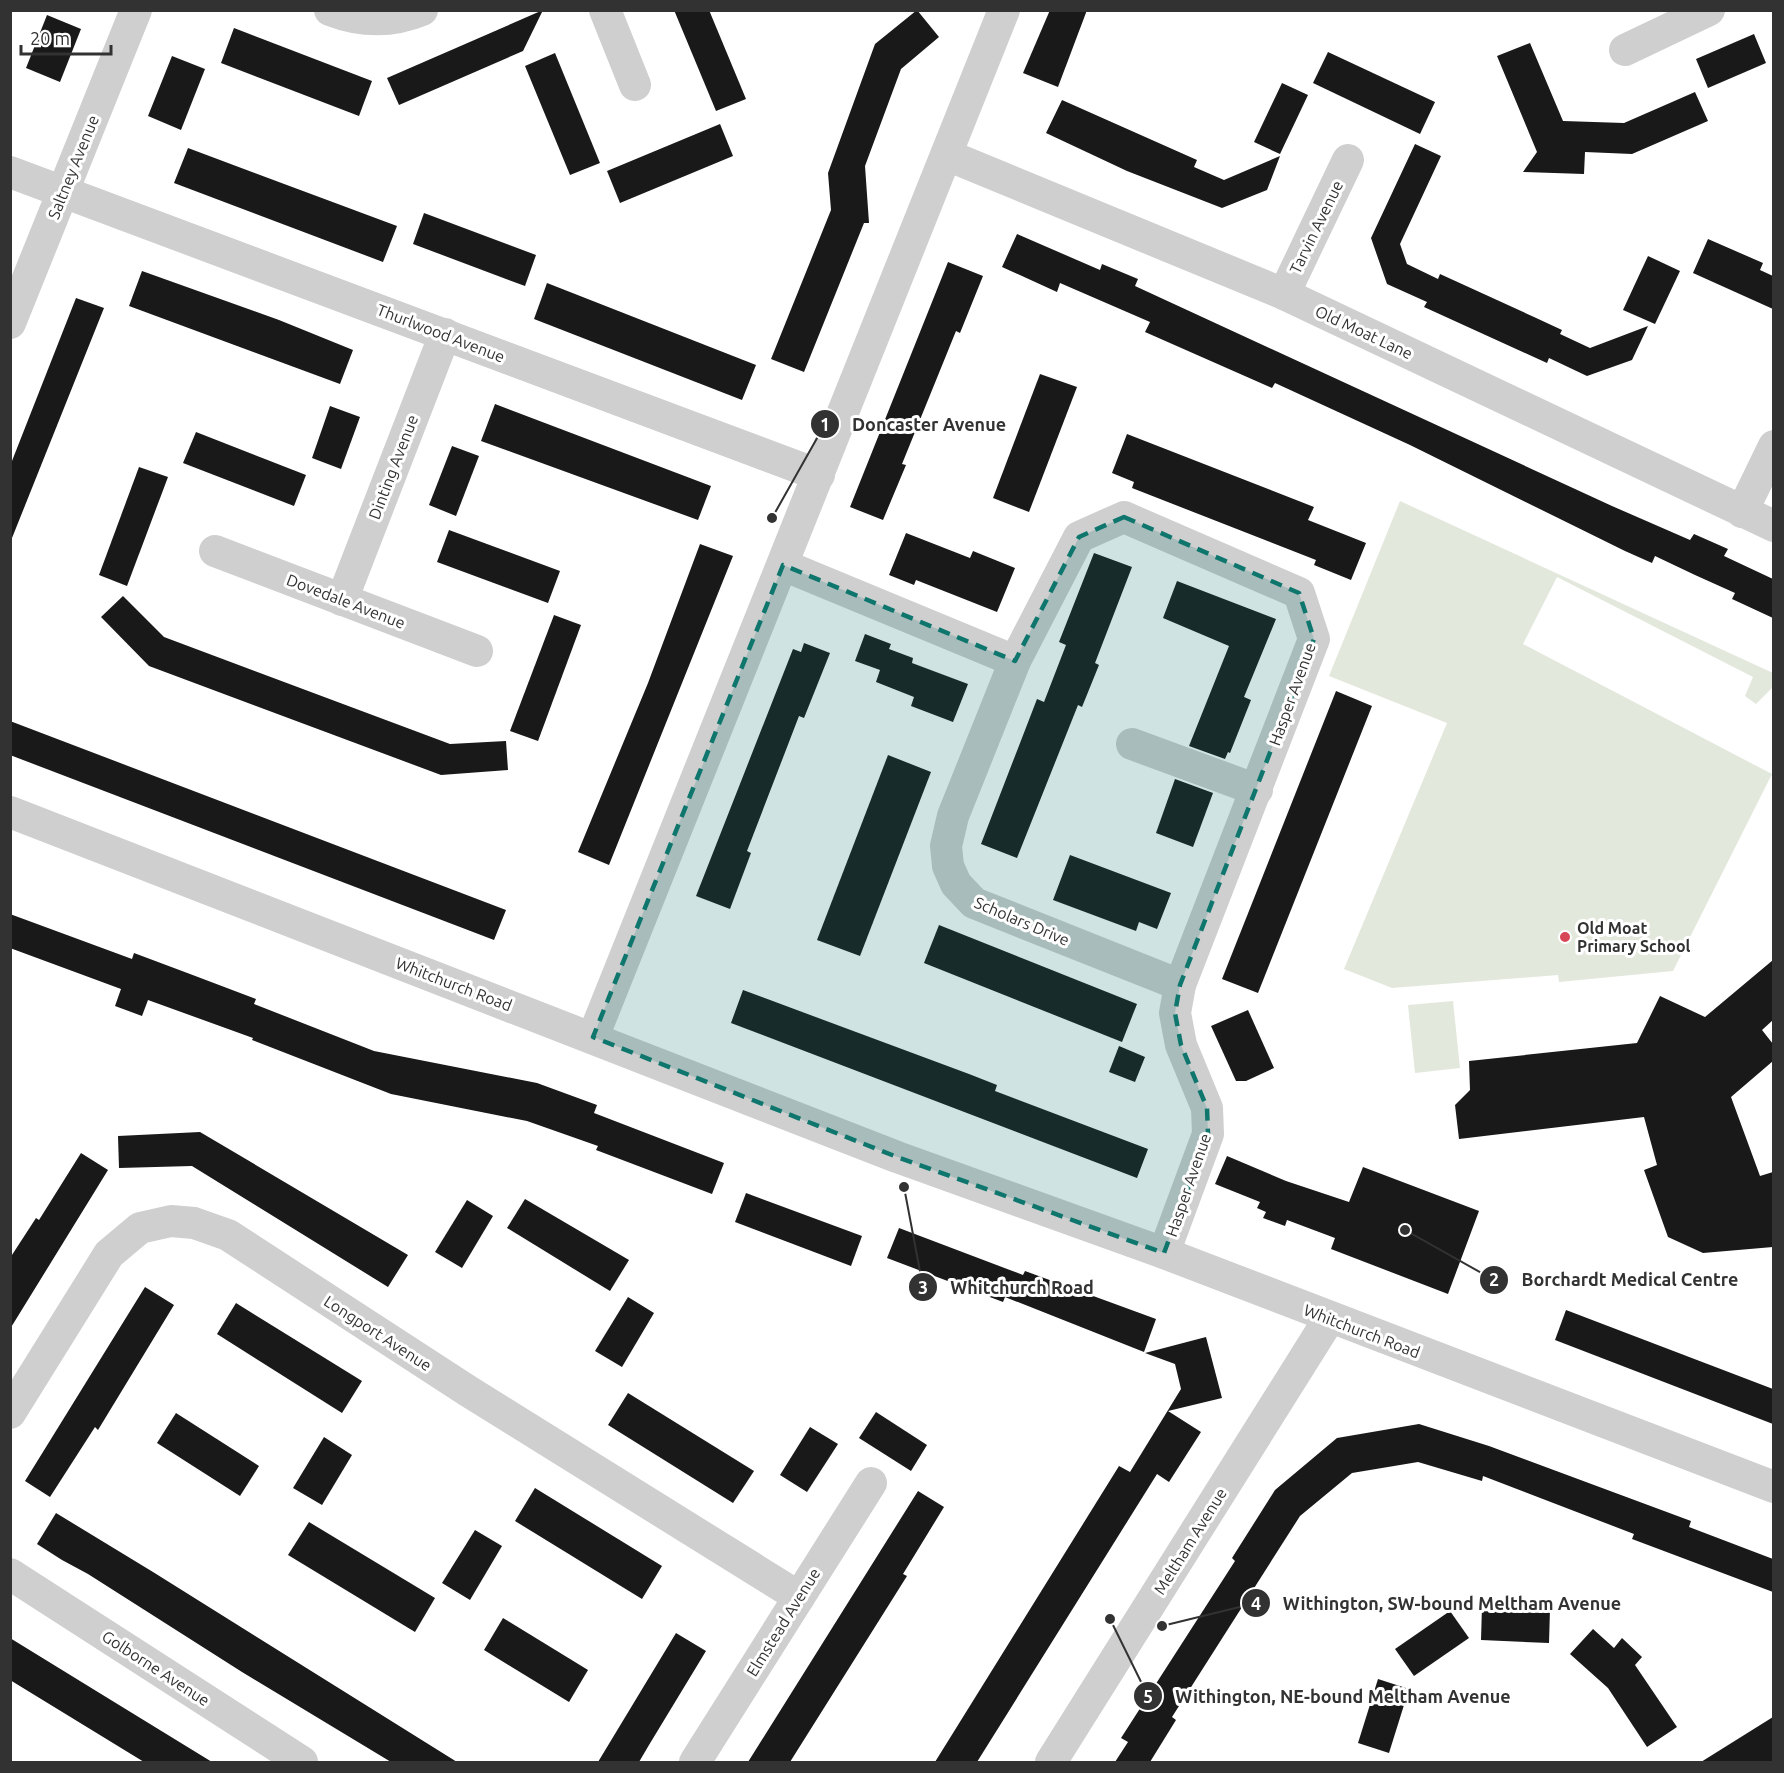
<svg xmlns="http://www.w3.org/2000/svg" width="1784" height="1773" viewBox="0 0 1784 1773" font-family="Ubuntu,sans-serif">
  <rect width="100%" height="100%" fill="#fff"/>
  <g fill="#e2e8dc">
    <polygon points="1400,501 1773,673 1773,687 1756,704 1745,696 1753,677 1557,577 1523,644 1772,774 1673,971 1559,982 1558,975 1392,988 1344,969 1447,723 1329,676"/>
    <polygon points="1453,1001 1460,1068 1415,1073 1408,1005"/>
  </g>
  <g fill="#191919">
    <polygon points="543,10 523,51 399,105 387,78"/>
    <polygon points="674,10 709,10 746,99 716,111"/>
    <polygon points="917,10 939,37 901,69 865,166 869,223 864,223 804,372 771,359 831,210 828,173 875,44"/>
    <polygon points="1050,10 1087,10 1058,87 1023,73"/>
    <polygon points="47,15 81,29 60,82 26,68"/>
    <polygon points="234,28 372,81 359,116 221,63"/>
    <polygon points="1754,34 1766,63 1708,88 1696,59"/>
    <polygon points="1530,43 1563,121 1624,123 1695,92 1708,121 1632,154 1585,152 1584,174 1523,172 1537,152 1497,56"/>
    <polygon points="1328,52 1435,102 1420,134 1313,83"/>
    <polygon points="555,53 600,163 570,175 525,66"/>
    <polygon points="172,56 205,69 181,130 148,116"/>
    <polygon points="1282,83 1308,95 1280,154 1254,142"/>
    <polygon points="1062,100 1197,160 1194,167 1224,180 1280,156 1267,190 1222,208 1127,171 1046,133"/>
    <polygon points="720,124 733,156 620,203 607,171"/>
    <polygon points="1415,144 1441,156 1400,244 1407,264 1438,279 1440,274 1534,317 1562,330 1560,334 1590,348 1648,326 1632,360 1587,376 1549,358 1547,363 1424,307 1427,302 1387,284 1371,238"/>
    <polygon points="188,148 397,226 383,262 174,183"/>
    <polygon points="424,213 536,255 525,286 413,244"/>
    <polygon points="1017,234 1100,270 1102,264 1138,279 1135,286 1612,506 1690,540 1694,534 1728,549 1724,556 1773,579 1773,618 1732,599 1735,593 1695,575 1655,556 1652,563 1625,551 1410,445 1275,383 1272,388 1145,332 1150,322 1060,283 1057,292 1002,267"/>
    <polygon points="1708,239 1763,263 1760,270 1773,276 1773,309 1693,273"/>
    <polygon points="1648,256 1680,271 1655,324 1623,310"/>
    <polygon points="948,262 983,276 960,333 956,331 941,368 902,464 906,465 883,520 850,507"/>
    <polygon points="142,271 279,320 353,350 340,384 129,306"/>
    <polygon points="547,283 756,365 742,400 534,319"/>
    <polygon points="76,298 104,308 10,543 10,466"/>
    <polygon points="1040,374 1077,387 1029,512 993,498"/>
    <polygon points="495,404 711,486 698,520 481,441"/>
    <polygon points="330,406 360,417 341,469 312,458"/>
    <polygon points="196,432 306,475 294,506 183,463"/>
    <polygon points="1127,434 1314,507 1308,520 1366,543 1351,580 1314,565 1316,560 1132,488 1134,482 1112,473"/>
    <polygon points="452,446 479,456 456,516 429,505"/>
    <polygon points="139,467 168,477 127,586 99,575"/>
    <polygon points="449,530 560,571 548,603 437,562"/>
    <polygon points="906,533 970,558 973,551 1015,568 997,612 916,580 914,585 889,575"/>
    <polygon points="700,544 733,556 609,865 578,852 648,683"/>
    <polygon points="1094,553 1132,567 1095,663 1099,665 1082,707 1078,705 1017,858 981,844 1037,699 1044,702 1066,645 1059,642"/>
    <polygon points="1177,581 1276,619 1244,697 1251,700 1230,753 1228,752 1225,759 1189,746 1229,646 1163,618"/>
    <polygon points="123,596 164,637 450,744 506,741 508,770 441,775 149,666 101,617"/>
    <polygon points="554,615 581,625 538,741 510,731"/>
    <polygon points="865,634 891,644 889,649 913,658 912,663 968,684 953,722 911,706 914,697 876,682 880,670 855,661"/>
    <polygon points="804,643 830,653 804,718 799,716 784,755 747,851 751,853 730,909 696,896 793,649 801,652"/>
    <polygon points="1336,691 1372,706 1258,993 1222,979"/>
    <polygon points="10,721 506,910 494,940 10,755"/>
    <polygon points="888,755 931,772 860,956 817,940"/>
    <polygon points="1175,779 1213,793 1193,847 1156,833"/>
    <polygon points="1070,855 1171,893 1157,929 1139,922 1136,931 1053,900"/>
    <polygon points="10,914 132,959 134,953 190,974 256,999 254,1004 374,1051 537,1083 597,1105 594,1113 724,1163 712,1194 596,1150 598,1146 527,1121 391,1094 252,1040 253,1038 148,1000 142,1016 115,1006 121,989 10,948"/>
    <polygon points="939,925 1137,1004 1122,1042 924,963"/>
    <polygon points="1773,960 1773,1020 1762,1030 1773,1044 1773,1061 1731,1097 1760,1176 1773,1172 1773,1247 1703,1253 1668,1237 1644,1170 1657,1165 1644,1117 1459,1139 1455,1105 1470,1090 1469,1061 1637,1043 1660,996 1705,1017"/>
    <polygon points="743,990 969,1074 997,1085 995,1091 1148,1149 1137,1178 731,1023"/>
    <polygon points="1248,1010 1274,1068 1246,1081 1236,1081 1211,1026"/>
    <polygon points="1119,1046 1145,1057 1135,1082 1109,1072"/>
    <polygon points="200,1132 408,1255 388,1287 192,1166 119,1168 118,1136"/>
    <polygon points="81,1153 108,1170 10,1329 10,1258 36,1218 39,1220"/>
    <polygon points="1227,1156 1286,1181 1349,1202 1363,1167 1479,1211 1448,1294 1331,1249 1335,1238 1287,1220 1285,1226 1263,1218 1266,1212 1257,1208 1260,1202 1215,1184"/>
    <polygon points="746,1193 862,1236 851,1266 735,1222"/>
    <polygon points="525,1199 629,1260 610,1291 507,1228"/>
    <polygon points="467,1200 493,1216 462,1268 435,1252"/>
    <polygon points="899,1228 1023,1275 1025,1271 1156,1319 1144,1352 1005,1297 1003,1302 887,1258"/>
    <polygon points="145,1287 174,1305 98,1430 95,1427 50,1497 25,1481"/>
    <polygon points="628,1297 654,1313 622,1367 595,1351"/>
    <polygon points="236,1303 362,1381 342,1413 217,1334"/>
    <polygon points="1566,1310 1773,1389 1773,1424 1555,1340"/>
    <polygon points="1206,1337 1222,1398 1168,1411 1201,1432 1169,1482 1157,1474 977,1762 935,1762 1119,1466 1130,1472 1181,1389 1175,1364 1145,1353"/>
    <polygon points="628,1393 754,1471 733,1503 608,1425"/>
    <polygon points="876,1412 927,1445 911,1471 859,1438"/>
    <polygon points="176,1413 259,1466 240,1496 157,1443"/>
    <polygon points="1419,1424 1489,1446 1691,1521 1689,1527 1773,1559 1773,1592 1632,1539 1634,1534 1483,1476 1482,1481 1418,1462 1352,1473 1300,1516 1172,1717 1176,1720 1150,1762 1115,1762 1128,1742 1121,1738 1235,1561 1232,1558 1275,1490 1337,1438"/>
    <polygon points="810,1427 838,1444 807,1492 780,1475"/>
    <polygon points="324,1437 352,1455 322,1505 293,1488"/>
    <polygon points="535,1488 662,1566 642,1599 515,1521"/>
    <polygon points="918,1491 944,1507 903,1574 907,1576 790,1762 748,1762"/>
    <polygon points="56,1513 153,1572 457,1762 391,1762 242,1672 88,1574 62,1560 37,1544"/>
    <polygon points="309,1522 435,1598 415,1632 288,1555"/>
    <polygon points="475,1530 502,1546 470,1600 442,1583"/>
    <polygon points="1482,1606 1550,1609 1549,1643 1481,1640"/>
    <polygon points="1450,1611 1469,1638 1414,1676 1395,1649"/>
    <polygon points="503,1618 588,1670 569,1702 484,1650"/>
    <polygon points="1593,1629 1614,1648 1622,1638 1642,1657 1635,1665 1677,1727 1647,1747 1608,1688 1570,1654"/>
    <polygon points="676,1633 706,1651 649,1745 639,1762 598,1762"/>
    <polygon points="10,1638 106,1697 212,1762 144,1762 10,1680"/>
    <polygon points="1378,1679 1409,1689 1389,1753 1358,1743"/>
    <polygon points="1773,1717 1773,1762 1701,1762"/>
  </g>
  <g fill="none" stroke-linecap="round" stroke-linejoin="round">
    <g stroke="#cfcfcf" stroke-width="32">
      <path d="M330,10C361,22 391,23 422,10"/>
      <polyline points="605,10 635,85"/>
      <polyline points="1625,50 1709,10"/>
      <polyline points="947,155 1284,294 1774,526"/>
      <polyline points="10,172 819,475"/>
      <polyline points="1284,294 1348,160"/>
      <polyline points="10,323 136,10"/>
      <polyline points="1742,512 1774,446"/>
      <polyline points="215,551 477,651"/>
      <polyline points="783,565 1015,661 1079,537 1124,517 1299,593 1314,639 1180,985 1175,1013 1181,1045 1207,1108 1208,1134 1164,1253"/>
      <polyline points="342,600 445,334"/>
      <polyline points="1015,661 953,816 946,846 948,866 956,884 974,903 1180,985"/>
      <polyline points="1132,744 1257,790"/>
      <polyline points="10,812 897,1157 1164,1253 1774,1487"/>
      <polyline points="593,1037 1004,10"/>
      <polyline points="10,1413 109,1254 140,1228 171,1221 194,1223 228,1235 468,1391 799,1597"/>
      <polyline points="10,1574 302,1762"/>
      <polyline points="695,1762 871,1483"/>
      <polyline points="1051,1762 1329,1319"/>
    </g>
  </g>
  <path fill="#0f766e" fill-opacity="0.2" stroke="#0f766e" stroke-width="4.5" stroke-dasharray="12 8" stroke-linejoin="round" d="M1124,517L1299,593L1314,639L1180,985L1175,1013L1181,1045L1207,1108L1208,1134L1164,1253L897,1157L593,1037L783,565L1015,661L1079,537Z"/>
  <circle fill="#d74657" stroke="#fff" stroke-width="2" cx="1565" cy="937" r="6"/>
  <g text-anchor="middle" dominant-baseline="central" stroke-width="6" stroke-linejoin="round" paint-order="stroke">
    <g font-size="16" fill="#323232" stroke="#fff">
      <text transform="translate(73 167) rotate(-68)">Saltney Avenue</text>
      <text transform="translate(1316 227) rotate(-64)">Tarvin Avenue</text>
      <text transform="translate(1364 332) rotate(25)">Old Moat Lane</text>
      <text transform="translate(441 333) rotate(21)">Thurlwood Avenue</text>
      <text transform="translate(393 467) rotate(-69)">Dinting Avenue</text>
      <text transform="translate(346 601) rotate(21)">Dovedale Avenue</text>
      <text transform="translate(1292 694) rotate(-70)">Hasper Avenue</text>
      <text transform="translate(1022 921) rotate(23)">Scholars Drive</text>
      <text transform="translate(454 984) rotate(21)">Whitchurch Road</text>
      <text transform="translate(1188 1185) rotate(-71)">Hasper Avenue</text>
      <text transform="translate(1362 1331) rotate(21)">Whitchurch Road</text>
      <text transform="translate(378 1333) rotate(33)">Longport Avenue</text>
      <text transform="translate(1190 1541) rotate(-58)">Meltham Avenue</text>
      <text transform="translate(783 1622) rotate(-58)">Elmstead Avenue</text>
      <text transform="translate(156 1668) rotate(33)">Golborne Avenue</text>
    </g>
    <g font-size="16" font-weight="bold" fill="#323232" stroke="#fff" text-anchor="start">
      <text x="1577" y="928">Old Moat<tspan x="1577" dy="18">Primary School</tspan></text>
    </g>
  </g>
  <path fill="none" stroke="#323232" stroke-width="2" d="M772 518L825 424M1405 1230L1494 1280M904 1187L923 1287M1162 1626L1256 1603M1110 1619L1148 1696"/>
  <g fill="#323232" stroke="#fff" stroke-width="2">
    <circle cx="772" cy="518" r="6"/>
    <circle cx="1405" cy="1230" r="6"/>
    <circle cx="904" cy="1187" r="6"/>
    <circle cx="1162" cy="1626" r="6"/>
    <circle cx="1110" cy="1619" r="6"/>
    <circle cx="825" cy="424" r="15"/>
    <circle cx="1494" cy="1280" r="15"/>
    <circle cx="923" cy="1287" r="15"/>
    <circle cx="1256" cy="1603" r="15"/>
    <circle cx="1148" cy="1696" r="15"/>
  </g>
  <g font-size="18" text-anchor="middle" font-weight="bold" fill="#fff">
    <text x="825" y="431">1</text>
    <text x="1494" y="1286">2</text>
    <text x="923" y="1294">3</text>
    <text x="1256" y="1610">4</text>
    <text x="1148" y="1703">5</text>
  </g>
  <g font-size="18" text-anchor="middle" font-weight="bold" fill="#323232" stroke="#fff" stroke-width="6" stroke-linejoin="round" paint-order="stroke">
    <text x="929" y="431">Doncaster Avenue</text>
    <text x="1630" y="1286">Borchardt Medical Centre</text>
    <text x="1022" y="1294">Whitchurch Road</text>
    <text x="1452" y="1610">Withington, SW-bound Meltham Avenue</text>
    <text x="1343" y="1703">Withington, NE-bound Meltham Avenue</text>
  </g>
  <rect width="1784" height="1773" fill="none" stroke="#323232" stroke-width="24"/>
  <path d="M21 45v9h90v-9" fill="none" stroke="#323232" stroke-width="3"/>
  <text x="30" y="45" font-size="18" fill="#323232" stroke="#ffffff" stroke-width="4.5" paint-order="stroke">20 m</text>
</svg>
